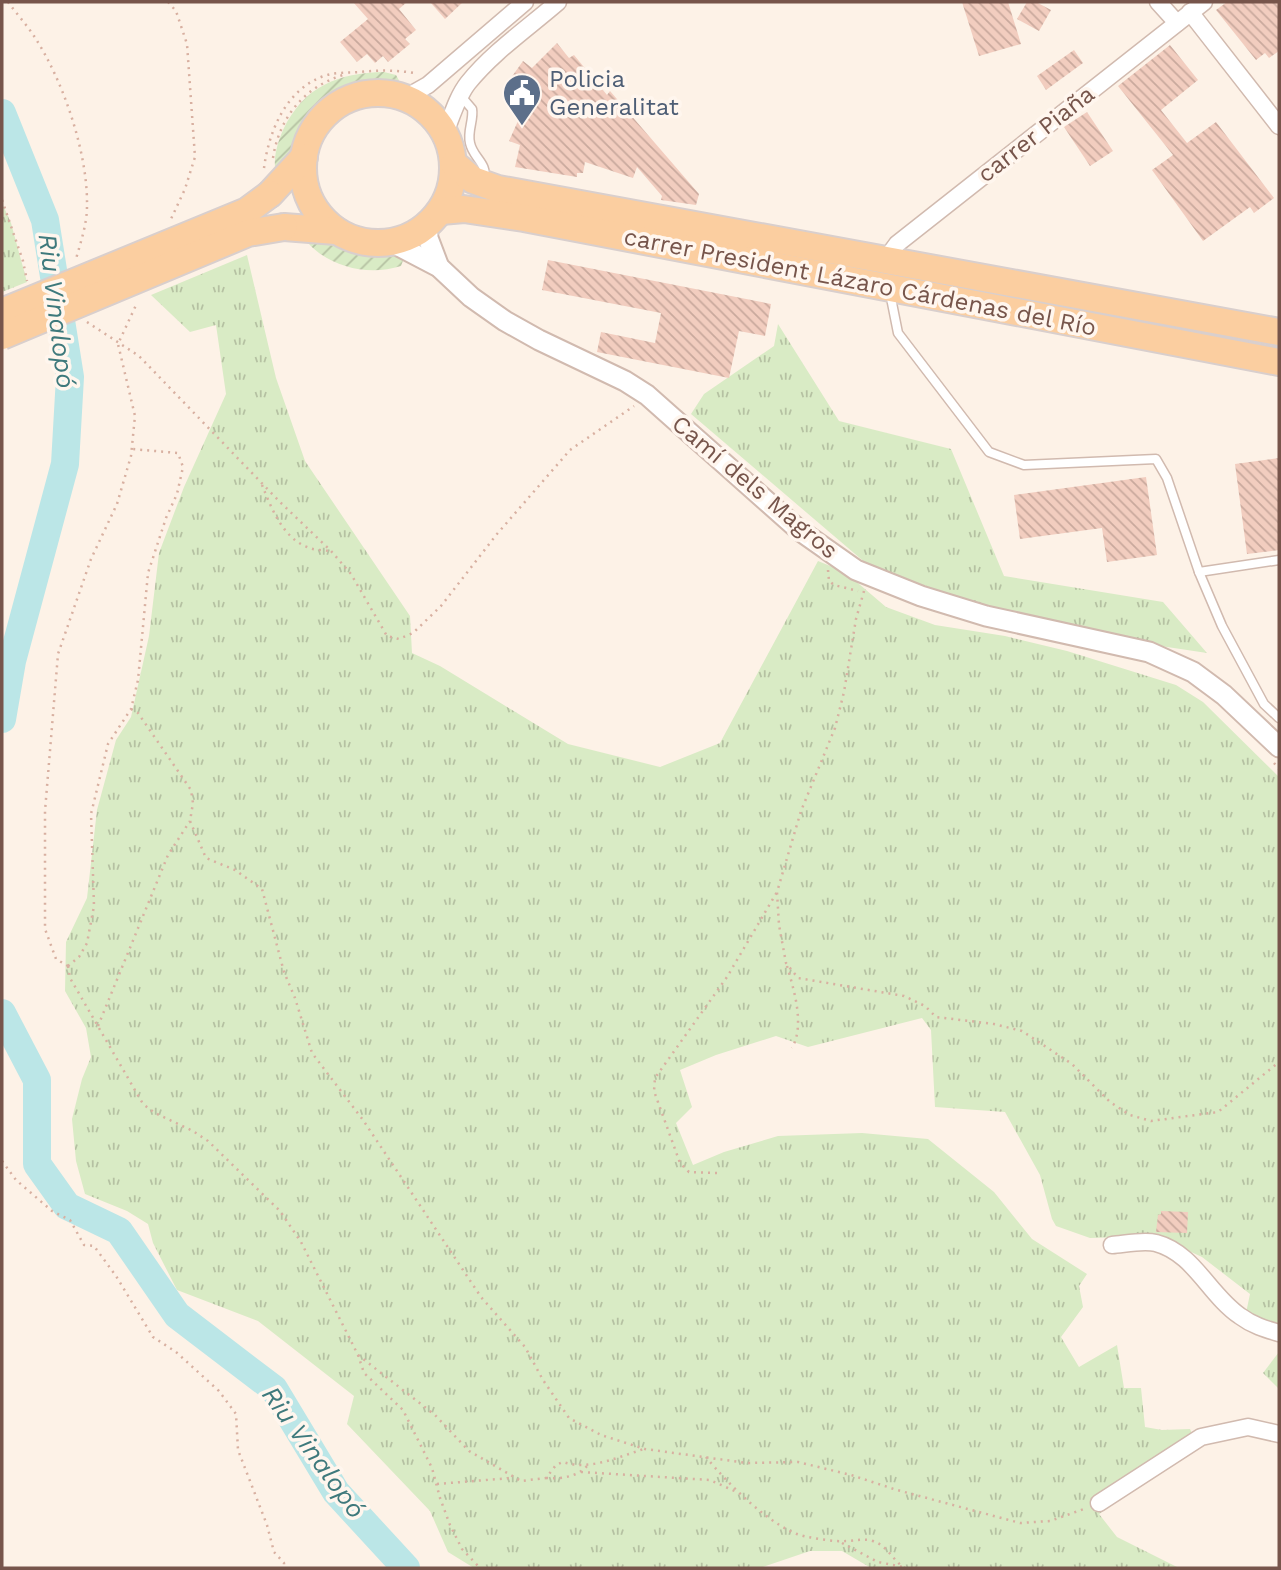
<svg xmlns="http://www.w3.org/2000/svg" width="1281" height="1570" viewBox="0 0 1281 1570" font-family="'Work Sans',sans-serif">
  <defs>
    <pattern id="grass-tufts" width="24" height="20" patternUnits="userSpaceOnUse" patternTransform="scale(1.75)"><rect width="24" height="20" fill="#d9ebc5"/><path d="M3 7l-1-3M5 7V3M7 7l1-3M15 17l-1-3M17 17v-4M19 17l1-3" fill="none" stroke="#b5c1a2"/></pattern>
    <pattern id="garden-furrows" width="10" height="10" patternUnits="userSpaceOnUse" patternTransform="scale(1.75)"><rect width="10" height="10" fill="#d9ebc5"/><path d="M-1 1l2-2M0 10L10 0M9 11l2-2" fill="none" stroke="#b5c1a2"/></pattern>
    <pattern id="building-back-hatch" width="6" height="6" patternUnits="userSpaceOnUse" patternTransform="scale(1.75)"><rect width="6" height="6" fill="#f2cdbf"/><path d="M-1 5l2 2M0 0l6 6M5-1l2 2" fill="none" stroke="#c9a99d"/></pattern>
  </defs>
  <rect width="100%" height="100%" fill="#fdf2e7"/>
  <g fill="url(#grass-tufts)">
    <polygon points="2,203 11,223 27,282 2,292"/>
    <polygon points="247,255 276,378 305,461 410,616 412,653 440,666 568,744 660,767 720,743 818,561 845,572 886,607 935,625 1005,636 1067,651 1176,685 1203,702 1279,777 1279,1336 1246,1313 1250,1294 1202,1257 1156,1236 1090,1238 1056,1226 1052,1219 1040,1175 1005,1112 935,1107 931,1030 922,1018 808,1047 776,1036 716,1055 680,1070 692,1107 676,1123 693,1165 724,1152 778,1136 862,1133 928,1139 994,1192 1032,1239 1087,1274 1079,1286 1083,1307 1061,1337 1079,1367 1117,1345 1124,1388 1141,1388 1145,1427 1162,1430 1190,1429 1199,1449 1170,1464 1099,1514 1117,1537 1179,1568 871,1568 842,1551 810,1551 760,1568 474,1568 448,1552 430,1511 347,1424 354,1396 258,1321 177,1290 153,1243 148,1224 127,1211 85,1194 76,1161 72,1119 82,1079 91,1057 86,1028 65,991 66,942 87,898 97,810 116,740 131,717 149,636 159,553 184,487 226,394 216,325 190,332 151,295"/>
    <polygon points="778,324 839,421 951,449 1004,576 1163,602 1207,653 1041,628 868,565 691,414 704,394 774,346"/>
    <polygon points="1279,1352 1279,1389 1263,1373"/>
  </g>
  <g fill="url(#garden-furrows)">
    <path d="M384,72L396,75L401,84C321,78 319,112 279,167H275C274,154 278,142 283,130C304,86 338,73 384,72Z"/>
    <path d="M308,239C326,242 341,249 358,253C373,256 389,253 404,258L401,266C369,276 331,268 308,243Z"/>
  </g>
  <g fill="none" stroke-linecap="round" stroke-linejoin="round">
    <g stroke="#bbe6e7" stroke-width="28">
      <polyline points="2,113 45,220 70,377 65,464 12,661 2,719"/>
      <polyline points="2,1013 37,1080 37,1164 67,1206 119,1231 177,1315 274,1389 336,1492 406,1568"/>
    </g>
  </g>
  <g fill="url(#building-back-hatch)">
    <polygon points="353,2 407,2 399,9 416,30 405,39 410,44 388,62 383,56 375,63 367,54 357,62 340,42 368,19"/>
    <polygon points="430,2 463,2 445,19"/>
    <polygon points="962,2 1008,2 1021,44 979,56"/>
    <polygon points="1027,2 1036,2 1051,10 1039,31 1017,19"/>
    <polygon points="1227,2 1279,2 1279,51 1269,58 1265,53 1256,60 1216,10"/>
    <polygon points="557,43 569,58 574,55 607,95 610,91 699,194 696,205 661,200 662,196 637,167 633,178 585,162 583,173 577,173 577,177 515,167 520,145 509,141 526,103 503,89 523,61 532,68"/>
    <polygon points="1170,45 1198,80 1161,110 1187,143 1216,122 1274,198 1254,213 1250,207 1203,241 1152,170 1173,155 1118,86"/>
    <polygon points="1074,50 1083,63 1046,90 1037,76"/>
    <polygon points="1087,112 1113,151 1090,166 1064,127"/>
    <polygon points="548,260 771,304 765,336 739,331 729,378 597,352 601,332 655,343 661,313 542,290"/>
    <polygon points="1279,458 1279,550 1247,554 1235,464"/>
    <polygon points="1146,477 1157,555 1107,562 1102,528 1020,539 1014,495"/>
    <polygon points="1161,1211 1188,1212 1187,1233 1156,1232 1158,1215 1161,1214"/>
  </g>
  <g fill="none" stroke-linecap="round" stroke-linejoin="round">
    <defs>
      <g id="service">
        <path d="M460,95L472,109C474,120 467,131 470,143C473,158 488,163 484,179"/>
        <polyline points="890,293 898,333 989,452 1024,465 1156,459 1167,478 1199,572 1222,626 1264,704 1279,718"/>
        <polyline points="1199,572 1279,560"/>
      </g>
      <g id="minor">
        <polyline points="1158,2 1177,23"/>
        <polyline points="1190,12 1279,126"/>
        <polyline points="405,98 428,85 525,2"/>
        <path d="M445,133C452,116 457,97 468,83C493,52 528,28 558,2"/>
        <polyline points="886,259 897,244 1204,2"/>
        <path d="M1112,1245C1125,1244 1143,1240 1156,1243C1194,1253 1209,1295 1240,1316C1252,1325 1265,1329 1279,1333"/>
        <polyline points="1099,1503 1201,1437 1248,1427 1279,1434"/>
      </g>
      <g id="tertiary">
        <polyline points="427,226 428,238 439,267"/>
        <polyline points="391,242 439,267 471,297 505,321 539,340 625,381 647,395 799,530 856,570 921,596 986,616 1149,652 1193,672 1224,695 1279,747"/>
      </g>
      <g id="primary">
        <circle cx="378" cy="168" r="75"/>
        <polyline points="454,164 473,180 498,189 1279,332"/>
        <polyline points="270,194 304,157"/>
        <polyline points="441,211 464,209 524,218 1279,362"/>
        <polyline points="284,227 336,231"/>
      </g>
    </defs>
    <use href="#service" stroke="#d1baaf" stroke-width="11"/>
    <use href="#minor" stroke="#d1baaf" stroke-width="19"/>
    <use href="#tertiary" stroke="#d1baaf" stroke-width="23"/>
    <use href="#primary" stroke="#d9cfcd" stroke-width="30"/>
    <g stroke="#d8b0a1" stroke-width="2.5" stroke-dasharray="2 5" stroke-linecap="butt">
      <path d="M8,2C16,13 26,24 34,36C63,80 88,153 87,206C87,224 81,241 76,259"/>
      <polyline points="168,2 176,11 187,44 195,157 185,189 171,219"/>
      <path d="M273,158C279,118 304,87 343,75"/>
      <path d="M264,168C269,130 287,87 327,75C338,72 349,73 360,72C378,70 396,70 414,73"/>
      <polyline points="2,200 23,261 27,281"/>
      <polyline points="87,322 139,356 280,502 331,551 351,574 387,636 399,639 413,633 441,606 497,534 570,450 634,406"/>
      <path d="M262,485C271,507 282,537 307,547C313,550 322,550 329,551"/>
      <polyline points="828,570 829,581 834,585 858,591"/>
      <polyline points="864,591 856,619 844,692 835,728 801,811 777,892 779,925 786,963 798,978 904,996 925,1006 936,1017 994,1024 1022,1031 1072,1064 1110,1102 1130,1115 1151,1121 1218,1112 1279,1062"/>
      <polyline points="131,709 138,713 191,790 193,803 190,821 206,858 235,870 262,889 284,972 295,998 312,1053 363,1120 481,1297 525,1347 543,1380 569,1418 601,1435 645,1449 747,1463 798,1462 851,1475 897,1490 1020,1523 1050,1521 1084,1509"/>
      <polyline points="1274,763 1279,769"/>
      <polyline points="68,966 56,959 45,929 45,811 58,654 91,559 117,504 131,456 135,416 118,344 137,303"/>
      <polyline points="68,966 70,978 143,1104 155,1113 193,1131 208,1141 280,1211 301,1242 358,1355 364,1373 403,1410 432,1468 440,1498 450,1525 462,1549 480,1568"/>
      <polyline points="68,966 79,957 87,943 94,906 91,814 108,744 131,709 138,680 148,573 166,518 177,494 183,467 178,453 132,449"/>
      <path d="M787,966C794,990 805,1025 792,1048"/>
      <polyline points="98,1026 168,855 190,821"/>
      <polyline points="2,1161 16,1180 52,1211 70,1220 84,1245 94,1246 116,1276 153,1337 176,1352 219,1391 236,1414 238,1450 267,1525 274,1552 284,1563 284,1568"/>
      <polyline points="717,1173 689,1172 680,1163 654,1091 655,1078 727,977 777,892"/>
      <path d="M358,1355L435,1415L469,1451L521,1481L546,1478L556,1465L563,1462C589,1471 618,1457 644,1449"/>
      <path d="M706,1457C726,1482 775,1532 808,1537C820,1539 834,1542 846,1541C855,1541 863,1538 873,1541C888,1546 892,1560 905,1568"/>
      <polyline points="581,1472 710,1480 739,1493"/>
      <path d="M546,1478C561,1479 577,1477 587,1466"/>
      <polyline points="437,1484 511,1478"/>
      <polyline points="842,1543 878,1562 903,1567"/>
    </g>
    <use href="#service" stroke="#fff" stroke-width="8"/>
    <use href="#minor" stroke="#fff" stroke-width="16"/>
    <use href="#tertiary" stroke="#fff" stroke-width="19"/>
    <use href="#primary" stroke="#fbcea0" stroke-width="26"/>
    <defs>
      <g id="primary-bridge">
        <polyline points="2,312 247,211 270,194"/>
        <polyline points="2,336 248,233 284,227"/>
      </g>
    </defs>
    <use href="#primary-bridge" stroke="#d9cfcd" stroke-width="30" stroke-linecap="butt"/>
    <use href="#primary-bridge" stroke="#fbcea0" stroke-width="26"/>
  </g>
  <defs>
    <symbol id="civic-pin" viewBox="-11 -11 22 30"><path d="M0 17L-7.5 6A9.5 9.5 0 1 1 7.5 6Z" fill="#5c6f8a" stroke="#fff6ee"/><path d="M-.6-6.5H3V-4.5H.6V-3L4-1V1h2V6H-6V1h2V-1L-.6-3ZM-1.2 2.5V6h2.4V2.5Z" fill="#fff"/></symbol>
  </defs>
  <g fill-rule="evenodd">
    <use href="#civic-pin" x="500" y="71" width="44" height="60"/>
  </g>
  <g text-anchor="middle" dominant-baseline="central" stroke-width="7" stroke-linejoin="round" paint-order="stroke">
    <g font-size="24" fill="#4e5e75" stroke="#fff6ee" text-anchor="start">
      <text x="549" y="79">Policia<tspan x="549" dy="28">Generalitat</tspan></text>
    </g>
    <g font-size="24" fill="#77554b" stroke="#fff6ee">
      <text transform="translate(1036 134) rotate(-38)">carrer Piaña</text>
      <text transform="translate(860 282) rotate(11)">carrer President Lázaro Cárdenas del Río</text>
      <text transform="translate(755 487) rotate(40)">Camí dels Magros</text>
    </g>
    <g font-size="26" font-style="italic" fill="#3e797c" stroke="#fff6ee">
      <text transform="translate(57 311) rotate(83)">Riu Vinalopó</text>
      <text transform="translate(314 1452) rotate(54)">Riu Vinalopó</text>
    </g>
  </g>
  <rect width="1281" height="1570" fill="none" stroke="#77554b" stroke-width="7"/>
</svg>
